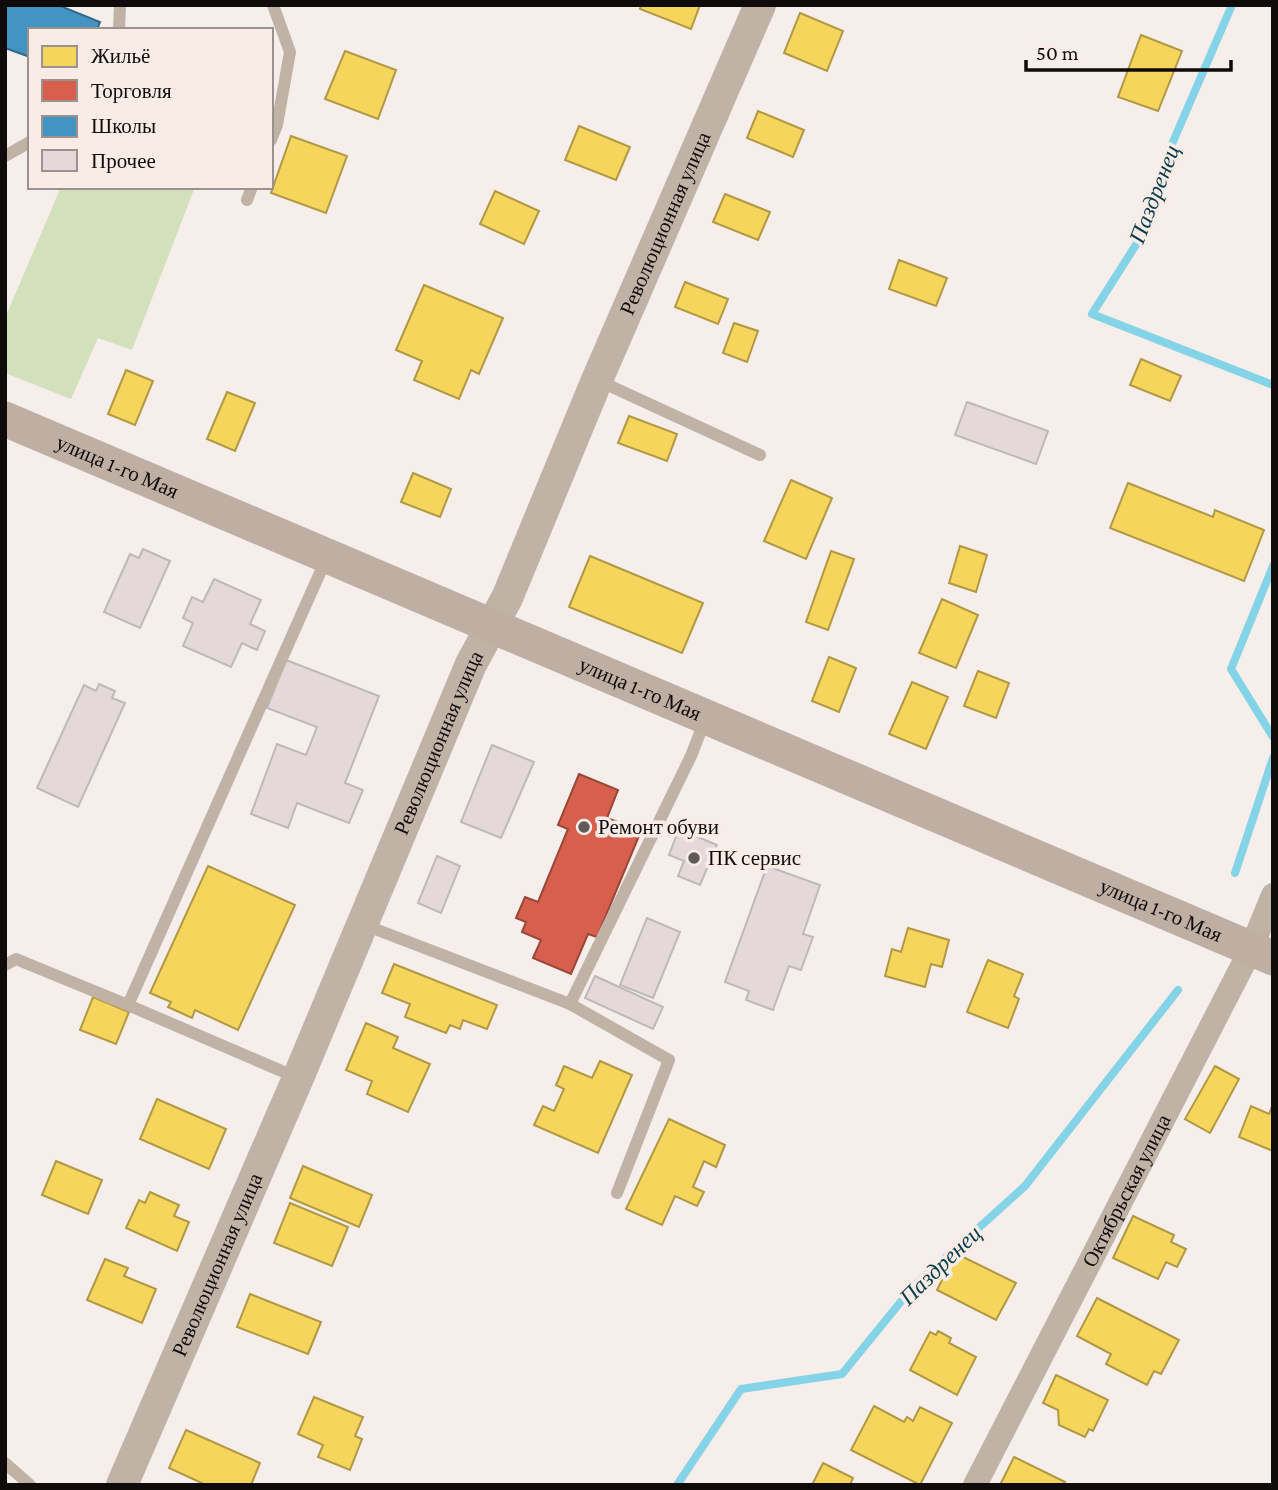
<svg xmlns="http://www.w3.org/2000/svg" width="1278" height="1490" viewBox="0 0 1278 1490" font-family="'Crimson Pro',serif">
  <rect width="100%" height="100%" fill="#f5eeeb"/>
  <polygon fill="#d2e0bc" points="61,187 195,187 132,350 98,338 71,399 5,373 5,318"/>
  <g fill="#f6d55c" stroke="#b19843" stroke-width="2">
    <polygon points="641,5 700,5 691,29 640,9"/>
    <polygon points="800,13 843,31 827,71 784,53"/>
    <polygon points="1141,35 1182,51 1158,111 1118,97"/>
    <polygon points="345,51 396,70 378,119 325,99"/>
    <polygon points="758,111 804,130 793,157 747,138"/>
    <polygon points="579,126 630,147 616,180 565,160"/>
    <polygon points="291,136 347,156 326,213 271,193"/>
    <polygon points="495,191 539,211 524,244 480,224"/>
    <polygon points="725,194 770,212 758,240 713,222"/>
    <polygon points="899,260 947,278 936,306 889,289"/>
    <polygon points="685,282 728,299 718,324 675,307"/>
    <polygon points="424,285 503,318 479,374 471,370 459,399 414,380 422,361 396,350"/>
    <polygon points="734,323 758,331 747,362 723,353"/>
    <polygon points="1141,359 1181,376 1170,401 1130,385"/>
    <polygon points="126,370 153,381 135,425 108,414"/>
    <polygon points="227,392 255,403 235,451 207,439"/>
    <polygon points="629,416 677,434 667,461 618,443"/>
    <polygon points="413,473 451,489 440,517 401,502"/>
    <polygon points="791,480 832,498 806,559 764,541"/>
    <polygon points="1128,483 1213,517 1215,510 1264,530 1244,581 1110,528"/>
    <polygon points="960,546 987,555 976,592 949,583"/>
    <polygon points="831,551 854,559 828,630 806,622"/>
    <polygon points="590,556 703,603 682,653 569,607"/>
    <polygon points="942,599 978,615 956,668 919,653"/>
    <polygon points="829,657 856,668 839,712 812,701"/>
    <polygon points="978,671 1009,683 996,718 964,706"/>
    <polygon points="912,682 948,697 926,749 889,734"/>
    <polygon points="208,866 295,905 238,1030 195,1010 192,1018 168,1007 171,1002 150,993"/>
    <polygon points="908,928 949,940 942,967 931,964 925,987 885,976 892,949 901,952"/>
    <polygon points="988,960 1023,974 1014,996 1019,999 1008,1028 967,1012"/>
    <polygon points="394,964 497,1005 487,1029 463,1020 460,1029 450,1025 446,1033 405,1017 410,1004 382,993"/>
    <polygon points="93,997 129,1012 116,1044 80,1030"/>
    <polygon points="366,1023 398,1037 393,1048 430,1064 408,1112 367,1094 372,1081 346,1070"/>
    <polygon points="600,1061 632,1075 598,1153 534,1125 543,1106 554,1111 564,1089 556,1085 564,1066 592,1078"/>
    <polygon points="1215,1066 1239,1079 1210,1133 1185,1119"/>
    <polygon points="157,1099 226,1129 209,1169 140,1139"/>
    <polygon points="1273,1104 1273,1151 1239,1137 1251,1106 1269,1114"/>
    <polygon points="669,1119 725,1145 716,1167 704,1161 693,1187 704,1192 697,1206 675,1196 662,1225 626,1209"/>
    <polygon points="56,1161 102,1180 88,1214 42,1195"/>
    <polygon points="303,1166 372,1195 359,1227 290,1198"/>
    <polygon points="150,1192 179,1205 174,1216 189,1222 177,1251 126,1228 139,1200 145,1203"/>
    <polygon points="290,1203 348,1227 332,1266 274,1243"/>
    <polygon points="1133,1216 1174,1235 1171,1242 1186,1249 1177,1267 1166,1262 1158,1279 1113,1258"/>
    <polygon points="955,1253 1016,1283 996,1320 937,1290"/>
    <polygon points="105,1259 128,1268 124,1276 156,1289 142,1323 87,1300"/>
    <polygon points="250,1294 321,1322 308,1354 237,1327"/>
    <polygon points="1097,1298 1179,1340 1161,1374 1154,1371 1147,1385 1106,1364 1111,1354 1077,1336"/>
    <polygon points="938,1331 951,1338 949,1343 976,1357 957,1395 910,1370 930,1332 936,1335"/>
    <polygon points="1056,1375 1108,1400 1093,1431 1089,1429 1085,1437 1059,1425 1058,1410 1043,1403"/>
    <polygon points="314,1397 363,1417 355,1436 362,1439 350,1470 318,1457 323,1445 298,1434"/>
    <polygon points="874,1406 904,1422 907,1417 913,1421 920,1407 952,1423 920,1485 851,1450"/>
    <polygon points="186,1430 260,1463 251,1485 206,1485 169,1468"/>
    <polygon points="1014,1457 1065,1482 1063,1485 1000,1485"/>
    <polygon points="823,1463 853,1478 850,1485 812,1485"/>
  </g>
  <polygon fill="#d6604d" stroke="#9a4639" stroke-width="2" points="579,774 618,790 607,818 641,831 597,937 588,934 571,974 533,958 541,940 522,932 526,922 516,918 525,897 538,902 568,829 558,825"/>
  <polygon fill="#4393c3" stroke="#336a8c" stroke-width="2" points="5,5 58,5 100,22 97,30 30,30 30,57 5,48"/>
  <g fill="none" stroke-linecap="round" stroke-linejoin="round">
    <g stroke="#84d3e6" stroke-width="8">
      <polyline points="1232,5 1169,151 1139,240 1092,314 1273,385"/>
      <polyline points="1273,566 1231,669 1273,737"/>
      <polyline points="1235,873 1273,758"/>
      <polyline points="677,1485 741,1389 842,1374 912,1288 1025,1186 1178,990"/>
    </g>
  </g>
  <g fill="#e4d8db" stroke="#beb9b8" stroke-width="2">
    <polygon points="967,402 1048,431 1036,464 955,435"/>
    <polygon points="143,549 170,561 140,628 104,612 130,554 139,558"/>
    <polygon points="214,579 261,600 250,624 265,631 257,650 242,643 231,667 183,646 193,623 183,618 192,597 203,602"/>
    <polygon points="286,660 379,696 345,783 363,790 349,823 297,803 288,828 251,814 277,744 306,755 317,727 267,708"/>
    <polygon points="99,684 115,691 112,698 125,703 78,807 37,788 84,685 96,691"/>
    <polygon points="492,745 534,762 501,838 461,822"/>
    <polygon points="679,829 717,845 700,885 678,876 684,861 669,855"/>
    <polygon points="437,856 460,866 441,913 418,903"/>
    <polygon points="767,866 820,885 803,934 813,937 801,970 789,966 773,1010 746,1000 749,991 725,982"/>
    <polygon points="647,918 680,932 653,998 620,985"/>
    <polygon points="595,976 663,1007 653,1029 585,998"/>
  </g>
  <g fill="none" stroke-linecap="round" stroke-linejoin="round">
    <g stroke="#c1b2a6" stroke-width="12">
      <polyline points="119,30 120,5"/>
      <polyline points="271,140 277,125 290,52 273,5"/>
      <polyline points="5,156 30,142"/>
      <polyline points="247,200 252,187"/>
      <polyline points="597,380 760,455"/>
      <polyline points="362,924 570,1004 669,1060 617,1193"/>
      <polyline points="5,965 16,959 128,1005"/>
      <polyline points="570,1004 691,756 705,720"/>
      <polyline points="298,1078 128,1005 327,557"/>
      <polyline points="5,1463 30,1485"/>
    </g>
    <path stroke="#c1b2a6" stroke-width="24" id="s1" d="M975,1485L1251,949L1273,895"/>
    <path stroke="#c1b2a6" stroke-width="32" id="s2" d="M122,1485L298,1078L471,664L507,598L597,380L760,5"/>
    <path stroke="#bfafa3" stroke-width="35" id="s3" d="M5,419L1273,958"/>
  </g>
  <g fill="#605a59" stroke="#f9ece7" stroke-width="2.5">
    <circle cx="584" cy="827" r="7"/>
    <circle cx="694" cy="858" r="7"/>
  </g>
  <g text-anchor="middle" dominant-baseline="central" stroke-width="7" stroke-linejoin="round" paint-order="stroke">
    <g font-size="21" fill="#0f0b0a" stroke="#f9ece7">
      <text stroke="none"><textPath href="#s2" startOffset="1374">Революционная улица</textPath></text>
      <text stroke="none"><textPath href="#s3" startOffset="122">улица 1-го Мая</textPath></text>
      <text stroke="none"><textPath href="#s3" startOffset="690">улица 1-го Мая</textPath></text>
      <text stroke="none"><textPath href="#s2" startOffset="807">Революционная улица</textPath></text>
      <text stroke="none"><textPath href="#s3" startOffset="1256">улица 1-го Мая</textPath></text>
      <text stroke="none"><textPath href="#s1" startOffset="331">Октябрьская улица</textPath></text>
      <text stroke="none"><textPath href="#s2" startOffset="240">Революционная улица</textPath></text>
    </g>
    <g font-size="21" fill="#0f0b0a" stroke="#f9ece7" text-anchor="start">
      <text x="598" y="827">Ремонт обуви</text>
      <text x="708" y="858">ПК сервис</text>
    </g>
    <g font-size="23" font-style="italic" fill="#063d49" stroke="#f9ece7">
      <text transform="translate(1154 194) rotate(-69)">Паздренец</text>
      <text transform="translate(940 1265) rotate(-44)">Паздренец</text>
    </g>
  </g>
  <rect width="1278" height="1490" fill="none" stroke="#0f0b0a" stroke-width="14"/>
  <rect x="28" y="28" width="245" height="161" fill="#f9ece7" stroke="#9b928f" stroke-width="2"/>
  <rect x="42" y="46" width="35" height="21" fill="#f6d55c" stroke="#9b928f" stroke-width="2"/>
  <text x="91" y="63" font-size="21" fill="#0f0b0a">Жильё</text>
  <rect x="42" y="80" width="35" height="21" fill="#d6604d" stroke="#9b928f" stroke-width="2"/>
  <text x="91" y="98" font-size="21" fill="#0f0b0a">Торговля</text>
  <rect x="42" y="116" width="35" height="21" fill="#4393c3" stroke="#9b928f" stroke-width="2"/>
  <text x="91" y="133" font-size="21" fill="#0f0b0a">Школы</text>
  <rect x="42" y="150" width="35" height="21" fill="#e4d8db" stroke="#9b928f" stroke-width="2"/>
  <text x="91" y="168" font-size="21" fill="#0f0b0a">Прочее</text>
  <path d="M1026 60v10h205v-10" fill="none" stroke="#0f0b0a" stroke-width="3.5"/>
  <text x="1036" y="60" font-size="21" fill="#0f0b0a" stroke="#f9ece7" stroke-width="5" paint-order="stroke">50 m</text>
</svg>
